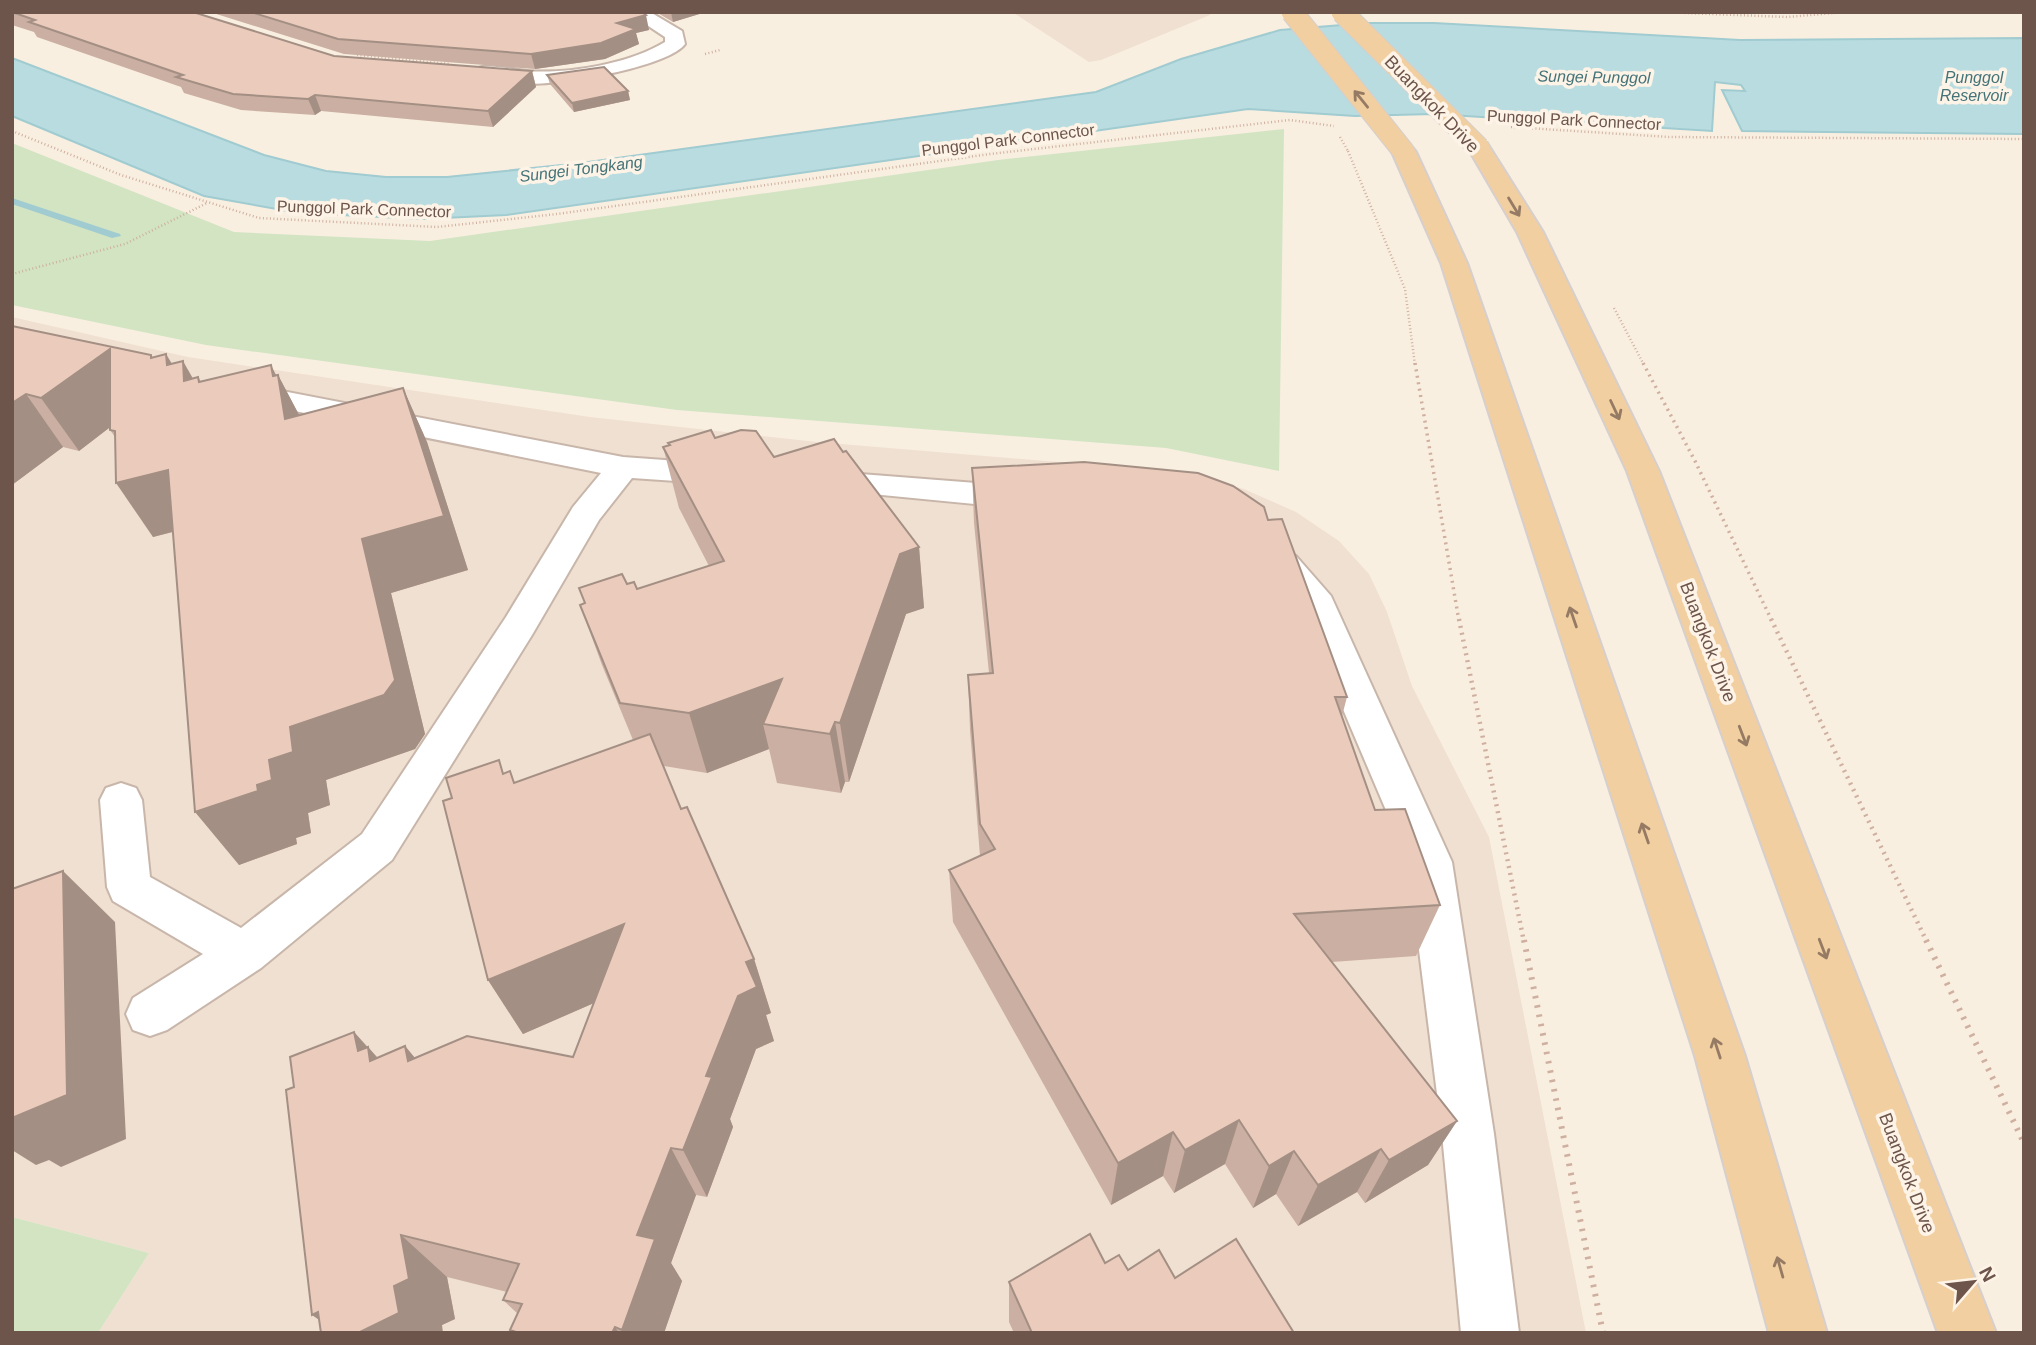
<svg xmlns="http://www.w3.org/2000/svg" width="2036" height="1345" viewBox="0 0 2036 1345" font-family="Helvetica,sans-serif">
  <rect width="100%" height="100%" fill="#f9efe1"/>
  <g fill="#f0e0d1">
    <polygon points="1012,12 1209,12 1210,15 1101,60 1089,62"/>
    <polygon points="12,317 188,357 590,417 817,442 1178,472 1244,489 1296,512 1339,541 1369,574 1387,612 1412,686 1489,837 1586,1333 98,1333 149,1253 12,1217"/>
  </g>
  <g fill="#d2e4c2">
    <polygon points="1284,129 1279,471 1166,448 677,410 206,345 12,305 12,143 234,232 430,241 998,160"/>
    <polygon points="12,1217 149,1253 98,1333 12,1333"/>
  </g>
  <polygon fill="#b9dce0" stroke="#a0cbd0" stroke-width="2" points="1367,23 1434,23 1740,40 2024,38 2024,134 1742,131 1722,90 1745,91 1741,85 1715,82 1712,131 1433,114 1355,116 1248,109 506,215 423,219 299,213 204,196 12,116 12,58 264,155 326,171 386,177 447,177 581,163 1096,92 1181,59 1280,30"/>
  <g fill="none" stroke-linecap="round" stroke-linejoin="round">
    <polygon fill="#a0cbd0" fill-rule="evenodd" points="12,198 120,234 121,236 112,238 12,204"/>
    <defs>
      <g id="minor">
        <path d="M627,12H650L682,31L685,44C665,72 489,101 470,73C479,60 513,70 527,71C569,74 629,64 665,42V37Z"/>
        <polygon points="241,383 623,457 720,464 732,467 736,474 732,481 720,484 632,478 599,520 532,635 392,860 261,968 167,1030 150,1036 133,1030 126,1014 133,998 203,954 113,901 107,887 100,800 106,788 121,783 136,788 142,800 150,877 241,928 362,834 506,617 573,507 601,473 230,398 226,392 230,386"/>
        <polygon points="822,471 1027,487 1039,491 1044,498 1039,505 1027,509 810,488 806,481 810,474"/>
        <polygon points="1271,543 1296,556 1331,596 1452,862 1494,1134 1519,1333 1461,1333 1442,1134 1408,862 1297,601 1253,555 1259,547"/>
      </g>
      <g id="major">
        <polygon points="1479,141 1487,143 1543,232 1659,471 1996,1333 1938,1333 1627,471 1517,232 1468,148"/>
        <polygon points="1404,145 1412,147 1416,152 1467,263 1745,1056 1827,1333 1769,1333 1695,1056 1441,263 1392,152 1396,147"/>
      </g>
    </defs>
    <use href="#minor" stroke="#c8b6aa" stroke-width="4"/>
    <use href="#major" stroke="#d6cfcd" stroke-width="4"/>
    <g stroke="#cfb0a0" stroke-width="2.5" stroke-dasharray="1 2.5" stroke-linecap="butt">
      <polyline points="1660,12 1787,17 1846,12"/>
      <polyline points="705,54 720,50"/>
      <polyline points="357,55 449,64"/>
      <polyline points="1511,127 1669,137 2024,139"/>
      <polyline points="12,131 121,175 259,218 437,227 557,214 990,154 1290,120 1334,126"/>
      <polyline points="1348,151 1405,289 1415,365"/>
      <polyline points="12,274 125,244 207,203"/>
      <polyline points="1614,308 1644,365"/>
    </g>
    <g stroke="#cfb0a0" stroke-width="3.5" stroke-dasharray="2 4.5" stroke-linecap="butt">
      <polyline points="1415,363 1459,621"/>
      <polyline points="1643,363 1695,461 1772,621"/>
    </g>
    <g stroke="#cfb0a0" stroke-width="4.5" stroke-dasharray="2 5" stroke-linecap="butt">
      <polyline points="1459,619 1524,942"/>
      <polyline points="1771,619 1927,942"/>
    </g>
    <g stroke="#cfb0a0" stroke-width="6" stroke-dasharray="2.5 7" stroke-linecap="butt">
      <polyline points="1524,940 1603,1333"/>
      <polyline points="1926,940 2024,1143"/>
    </g>
    <use href="#minor" fill="#fff" fill-rule="evenodd"/>
    <use href="#major" fill="#f1cfa0" fill-rule="evenodd"/>
    <defs>
      <g id="major-bridge">
        <polyline points="1292,12 1404,152"/>
        <polyline points="1342,12 1479,148"/>
      </g>
    </defs>
    <use href="#major-bridge" stroke="#d6cfcd" stroke-width="23" stroke-linecap="butt"/>
    <polyline stroke="#cfb0a0" stroke-width="2.5" stroke-dasharray="1 2.5" stroke-linecap="butt" points="1340,137 1348,151"/>
    <use href="#major-bridge" stroke="#f1cfa0" stroke-width="21"/>
  </g>
  <g fill="#caafa2">
    <polygon points="12,12 334,56 532,71 536,87 493,127 321,111 315,115 241,110 184,93 181,87 37,37 34,32 12,25"/>
    <polygon points="210,12 642,12 649,30 636,33 639,44 605,59 535,69 344,54"/>
    <polygon points="656,12 706,12 673,22"/>
    <polygon points="547,75 628,91 630,100 574,112 550,84"/>
    <polygon points="12,326 151,355 153,357 172,364 193,379 198,377 201,382 278,375 299,415 403,388 427,442 468,570 391,593 425,734 415,749 326,780 330,805 308,813 311,833 296,838 297,844 239,865 173,532 153,537 115,437 110,430 110,427 79,451 63,447 12,485"/>
    <polygon points="715,438 774,457 843,452 919,547 924,608 906,614 849,782 845,782 841,793 777,783 769,749 707,773 664,766 681,809 754,959 771,1013 766,1015 774,1041 756,1049 730,1119 733,1127 707,1197 696,1195 671,1263 682,1281 664,1333 513,1333 510,1330 518,1314 503,1300 507,1292 447,1277 455,1319 442,1325 294,1087 354,1032 378,1058 405,1046 415,1058 573,1057 594,1003 523,1034 488,980 452,798 506,773 516,783 633,740 602,665 580,605 585,603 579,588 627,584 637,589 709,566 679,508 663,447 669,446 668,443"/>
    <polygon points="972,468 1268,520 1347,697 1342,716 1375,810 1440,905 1416,956 1332,962 1457,1121 1428,1165 1365,1203 1357,1192 1298,1226 1276,1194 1253,1208 1225,1164 1174,1193 1163,1176 1111,1205 953,922 949,870 980,856 970,730 968,675 989,673 974,523"/>
    <polygon points="1105,1263 1128,1270 1175,1278 1294,1333 1014,1333 1009,1322 1009,1282"/>
  </g>
  <g fill="#a48f84">
    <polygon points="671,12 706,12 673,22"/>
    <polygon points="646,15 649,30 636,33 639,44 605,59 535,69 531,54 617,23"/>
    <polygon points="532,71 536,87 493,127 488,111"/>
    <polygon points="628,91 630,100 574,112 572,103"/>
    <polygon points="315,95 321,111 315,115 308,99"/>
    <polygon points="110,349 143,402 79,451 41,398"/>
    <polygon points="166,354 198,407 167,365"/>
    <polygon points="183,361 213,414 184,381"/>
    <polygon points="271,365 279,381 278,375 306,428 285,419"/>
    <polygon points="403,388 427,442 468,570 391,593 425,734 415,749 326,780 330,805 308,813 311,833 296,838 297,844 239,865 195,812 257,785 269,760 290,727 362,539"/>
    <polygon points="26,394 63,447 12,485 12,403"/>
    <polygon points="168,470 202,524 153,537 116,483"/>
    <polygon points="919,547 924,608 906,614 849,782 840,723 900,554"/>
    <polygon points="782,679 763,724 769,749 707,773 689,713"/>
    <polygon points="835,722 845,782 841,793 830,734"/>
    <polygon points="63,871 115,922 126,1139 61,1167 49,1160 36,1165 12,1150 12,1118"/>
    <polygon points="624,924 649,979 523,1034 488,980"/>
    <polygon points="754,959 771,1013 766,1015 774,1041 756,1049 730,1119 733,1127 707,1197 683,1150 706,1076 746,962"/>
    <polygon points="354,1032 368,1048 368,1047 412,1098 358,1051"/>
    <polygon points="405,1046 447,1097 408,1061"/>
    <polygon points="1239,1120 1225,1164 1174,1193 1185,1150"/>
    <polygon points="1457,1121 1428,1165 1365,1203 1389,1160"/>
    <polygon points="1173,1132 1163,1176 1111,1205 1118,1163"/>
    <polygon points="671,1148 696,1195 671,1263 682,1281 664,1333 624,1333 622,1330 637,1235"/>
    <polygon points="1381,1149 1357,1192 1298,1226 1318,1185"/>
    <polygon points="1294,1151 1276,1194 1253,1208 1269,1166"/>
    <polygon points="401,1235 447,1277 455,1319 442,1325 443,1333 358,1333"/>
    <polygon points="318,1312 338,1333 312,1315"/>
    <polygon points="615,1327 619,1333 612,1333"/>
  </g>
  <g fill="#ebccbc" stroke="#a48f84" stroke-width="2">
    <polygon points="12,12 193,12 334,56 532,71 488,111 315,95 308,99 233,94 176,77 183,75 29,22 35,20"/>
    <polygon points="251,12 642,12 646,15 617,23 636,29 601,43 531,54 338,39"/>
    <polygon points="604,67 628,91 572,103 547,75"/>
    <polygon points="12,326 151,355 151,358 166,354 167,365 183,361 184,381 198,377 199,382 271,365 273,376 278,375 285,419 403,388 444,516 362,539 395,680 384,695 290,727 293,752 269,760 272,780 257,785 258,791 195,812 168,470 116,483 115,431 110,430 110,349 41,398 26,394 12,403"/>
    <polygon points="711,430 715,438 741,430 756,431 774,457 834,439 843,452 846,451 919,547 900,554 840,723 835,722 830,734 763,724 782,679 689,713 620,703 580,605 585,603 579,588 622,574 627,584 634,582 637,589 724,561 663,447 670,445 668,443"/>
    <polygon points="1084,462 1198,473 1233,486 1264,507 1268,520 1282,519 1347,697 1335,697 1375,810 1405,809 1440,905 1294,914 1457,1121 1389,1160 1381,1149 1318,1185 1294,1151 1269,1166 1239,1120 1185,1150 1173,1132 1118,1163 949,870 995,849 980,824 968,675 993,673 972,468"/>
    <polygon points="650,734 681,809 687,807 754,959 746,962 757,987 738,996 706,1076 712,1077 683,1150 671,1148 637,1235 655,1239 622,1330 615,1327 612,1333 519,1333 510,1330 522,1304 503,1300 519,1264 401,1235 409,1279 394,1286 399,1313 358,1333 321,1333 318,1312 312,1315 286,1090 294,1087 290,1057 354,1032 358,1051 368,1047 370,1061 405,1046 408,1061 467,1036 573,1057 624,924 488,980 443,801 452,798 446,778 499,760 503,774 510,771 514,783"/>
    <polygon points="63,871 67,1095 12,1118 12,889"/>
    <polygon points="1090,1234 1105,1263 1119,1255 1128,1270 1159,1250 1175,1278 1236,1239 1294,1333 1032,1333 1009,1282"/>
  </g>
  <defs><path id="oneway-shaft" d="M-6 0H5M1.5-3L5.5 0L1.5 3" fill="none" stroke-width="1.6" stroke-linecap="round" stroke-linejoin="round" transform="scale(1.75)"/></defs>
  <g stroke="#957a64">
    <use href="#oneway-shaft" transform="translate(1361 99) rotate(-129)"/>
    <use href="#oneway-shaft" transform="translate(1514 207) rotate(59)"/>
    <use href="#oneway-shaft" transform="translate(1615 410) rotate(65)"/>
    <use href="#oneway-shaft" transform="translate(1573 617) rotate(-109)"/>
    <use href="#oneway-shaft" transform="translate(1743 736) rotate(69)"/>
    <use href="#oneway-shaft" transform="translate(1645 833) rotate(-109)"/>
    <use href="#oneway-shaft" transform="translate(1823 949) rotate(69)"/>
    <use href="#oneway-shaft" transform="translate(1717 1048) rotate(-108)"/>
    <use href="#oneway-shaft" transform="translate(1780 1267) rotate(-106)"/>
  </g>
  <g text-anchor="middle" dominant-baseline="central" stroke-width="7" stroke-linejoin="round" paint-order="stroke">
    <g font-size="16" font-style="italic" fill="#447378" stroke="#fdf3e7">
      <text transform="translate(1594 77) rotate(1)">Sungei Punggol</text>
      <text x="1974" y="77">Punggol<tspan x="1974" dy="18">Reservoir</tspan></text>
      <text transform="translate(581 169) rotate(-7)">Sungei Tongkang</text>
    </g>
    <g font-size="16" fill="#6d554b" stroke="#fdf3e7">
      <text transform="translate(1574 120) rotate(3)">Punggol Park Connector</text>
      <text transform="translate(1008 140) rotate(-7)">Punggol Park Connector</text>
      <text transform="translate(364 209) rotate(2)">Punggol Park Connector</text>
    </g>
    <g font-size="18" fill="#6d554b" stroke="#fdf3e7">
      <text transform="translate(1432 104) rotate(46)">Buangkok Drive</text>
      <text transform="translate(1708 642) rotate(69)">Buangkok Drive</text>
      <text transform="translate(1907 1173) rotate(69)">Buangkok Drive</text>
    </g>
  </g>
  <rect width="2036" height="1345" fill="none" stroke="#6d554b" stroke-width="28"/>
  <g transform="translate(1973 1282) rotate(62)" stroke="#fdf3e7" stroke-width="5" paint-order="stroke">
  <path d="M0-5L12 26L0 18L-12 26Z" fill="#6d554b"/>
  <text y="-10" font-size="19" font-weight="bold" text-anchor="middle" fill="#6d554b">N</text>
  </g>
</svg>
